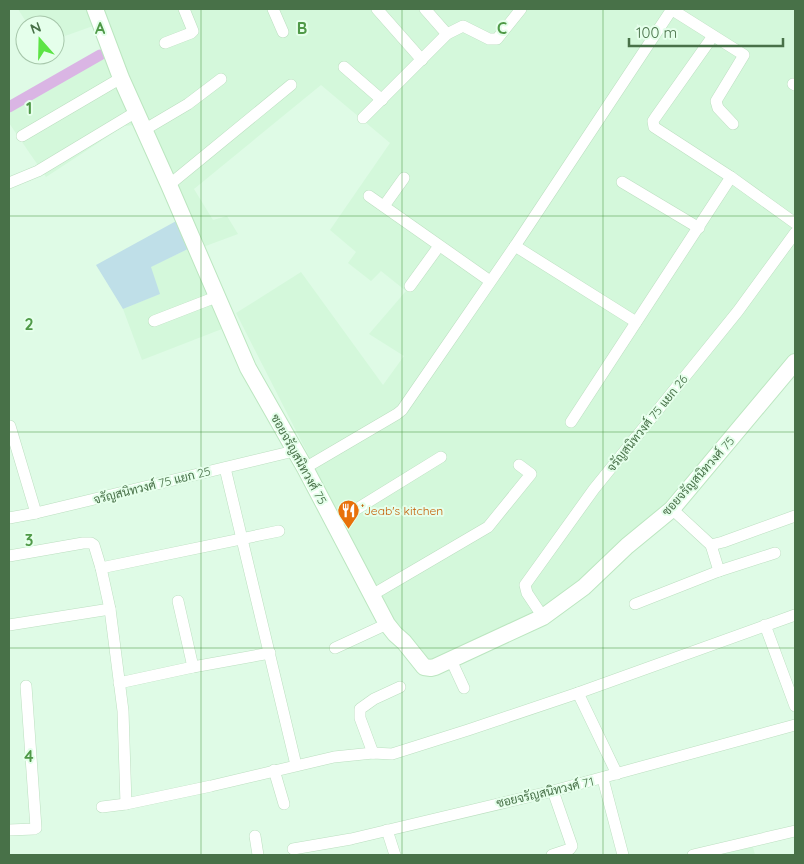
<svg xmlns="http://www.w3.org/2000/svg" width="804" height="864" viewBox="0 0 804 864" font-family="Quicksand,Sarabun,sans-serif">
  <rect width="100%" height="100%" fill="#dffbe6"/>
  <g fill="#d4f8db">
    <polygon points="18,9 795,9 795,359 641,532 547,611 430,664 416,643 398,631 236,313 301,272 383,385 404,356 369,334 406,291 381,271 371,281 348,263 356,252 330,230 390,143 321,85 194,189 213,220 227,216 238,234 203,247 227,327 142,360 123,309 159,294 150,267 190,248 134,125 124,126 46,177 9,123 9,112 105,50 93,26 65,36 59,24 55,26 28,25"/>
    <polygon points="753,847 755,855 718,855"/>
  </g>
  <polygon fill="#bfdfe8" points="178,220 190,248 151,267 160,294 123,309 96,265"/>
  <g fill="none" stroke-linecap="round" stroke-linejoin="round">
    <polyline stroke="#dab5e4" stroke-width="11" points="9,107 100,55"/>
    <defs>
      <g id="street">
        <polyline points="273,9 283,32"/>
        <polyline points="377,9 422,60"/>
        <polyline points="425,9 447,34"/>
        <polyline points="671,9 744,55 716,101 718,108 733,124"/>
        <polyline points="713,36 655,118 653,121 654,127 731,177 795,223"/>
        <polyline points="165,43 191,33 193,31 184,9"/>
        <polyline points="344,67 382,100"/>
        <polyline points="793,84 795,85"/>
        <polyline points="363,118 447,34 463,26 489,39 497,39 521,9"/>
        <polyline points="144,130 188,104 221,79"/>
        <polyline points="22,136 121,78"/>
        <polyline points="622,182 699,228"/>
        <polyline points="9,183 38,171 136,112"/>
        <polyline points="169,185 291,85"/>
        <polyline points="369,196 490,281"/>
        <polyline points="384,206 404,178"/>
        <polyline points="515,246 636,322"/>
        <polyline points="410,286 439,246"/>
        <polyline points="154,321 216,297"/>
        <polyline points="571,422 731,177"/>
        <polyline points="10,426 36,513"/>
        <polyline points="225,468 296,765"/>
        <polyline points="305,468 397,414 402,410 515,246 672,9"/>
        <polyline points="672,509 711,545 723,542 795,516"/>
        <polyline points="9,518 36,513 294,451"/>
        <polyline points="334,523 441,457"/>
        <polyline points="711,545 719,571"/>
        <polyline points="9,556 83,543 91,543 94,545 101,568 110,609 123,711 126,804"/>
        <polyline points="101,568 279,531"/>
        <polyline points="372,595 488,527 531,474 519,465"/>
        <polyline points="178,601 193,667"/>
        <polyline points="635,604 719,571 775,553"/>
        <polyline points="543,617 527,593 525,585 594,489 738,311 795,233"/>
        <polyline points="9,625 110,609"/>
        <polyline points="765,625 795,706"/>
        <polyline points="335,648 387,624"/>
        <polyline points="451,660 464,688"/>
        <polyline points="119,683 193,667 270,653"/>
        <polyline points="578,693 617,774"/>
        <polyline points="373,753 360,718 360,709 374,699 400,687"/>
        <polyline points="274,770 284,804"/>
        <polyline points="603,779 623,855"/>
        <polyline points="102,807 126,804 211,786 334,757 373,753 392,754 468,730 578,693 795,615"/>
        <polyline points="9,830 34,829 36,828 26,686"/>
        <polyline points="387,830 395,855"/>
        <polyline points="255,836 258,855"/>
        <polyline points="293,849 351,839 553,791 795,725"/>
        <polyline points="552,855 570,849 572,846 553,791"/>
        <polyline points="693,855 795,831"/>
      </g>
      <polyline id="secondary" points="95,9 121,78 169,185 248,368 305,468 387,624 395,634 404,642 424,667 431,668 435,667 543,617 584,587 627,546 672,509 795,362"/>
    </defs>
    <use href="#street" stroke="#bcdfc0" stroke-width="12"/>
    <use href="#secondary" stroke="#bce6c0" stroke-width="18"/>
    <use href="#street" stroke="#fff" stroke-width="11"/>
    <use href="#secondary" stroke="#fff" stroke-width="16"/>
  </g>
  <path fill="none" stroke="#4f9947" stroke-width="1" stroke-opacity="0.55" d="M201,9V855M402,9V855M603,9V855M9,216H795M9,432H795M9,648H795"/>
  <defs>
    <symbol id="restaurant-pin" viewBox="-11 -11 22 30"><path d="M0 17L-7.5 6A9.5 9.5 0 1 1 7.5 6Z" fill="#e8710a" stroke="#e5ffeb"/><path d="M-5-6h1v4h1v-4h1v4h1v-4h1v5L-1.5 .5V6h-2V.5L-5-1ZM5-6V6H3V1.5H1.5Q1.5-4 5-6Z" fill="#fff"/></symbol>
  </defs>
  <g fill-rule="evenodd">
    <use href="#restaurant-pin" x="336" y="498" width="25" height="34"/>
  </g>
  <g text-anchor="middle" dominant-baseline="central" stroke-width="4" stroke-linejoin="round" paint-order="stroke">
    <g font-size="12" fill="#487148" stroke="#e5ffeb">
      <text transform="translate(647 423) rotate(-51)">จรัญสนิทวงศ์ 75 แยก 26</text>
      <text transform="translate(299 459) rotate(61)">ซอยจรัญสนิทวงศ์ 75</text>
      <text transform="translate(698 476) rotate(-48)">ซอยจรัญสนิทวงศ์ 75</text>
      <text transform="translate(152 485) rotate(-14)">จรัญสนิทวงศ์ 75 แยก 25</text>
      <text transform="translate(545 792) rotate(-13)">ซอยจรัญสนิทวงศ์ 71</text>
    </g>
    <g font-size="12" fill="#c56008" stroke="#e5ffeb" text-anchor="start">
      <text x="364" y="510">๋Jeab's kitchen</text>
    </g>
  </g>
  <g font-size="16" text-anchor="middle" font-weight="bold" fill="#4f9947" stroke="#e5ffeb" stroke-width="4" stroke-linejoin="round" paint-order="stroke">
    <text x="100" y="34">A</text>
    <text x="302" y="34">B</text>
    <text x="502" y="34">C</text>
    <text x="29" y="114">1</text>
    <text x="29" y="330">2</text>
    <text x="29" y="546">3</text>
    <text x="29" y="762">4</text>
  </g>
  <rect width="804" height="864" fill="none" stroke="#487148" stroke-width="20"/>
  <g transform="translate(40 40) rotate(340)"><circle r="24" fill="#e5ffeb" stroke="#a6c6aa"/>
  <path d="M0-4L9 19L0 12L-9 19Z" fill="#5ce445"/>
  <text y="-8" font-size="14" font-weight="bold" text-anchor="middle" fill="#487148">N</text>
  </g>
  <path d="M629 38v8h154v-8" fill="none" stroke="#487148" stroke-width="2.5"/>
  <text x="636" y="38" font-size="15" fill="#487148" stroke="#e5ffeb" stroke-width="4" paint-order="stroke">100 m</text>
</svg>
